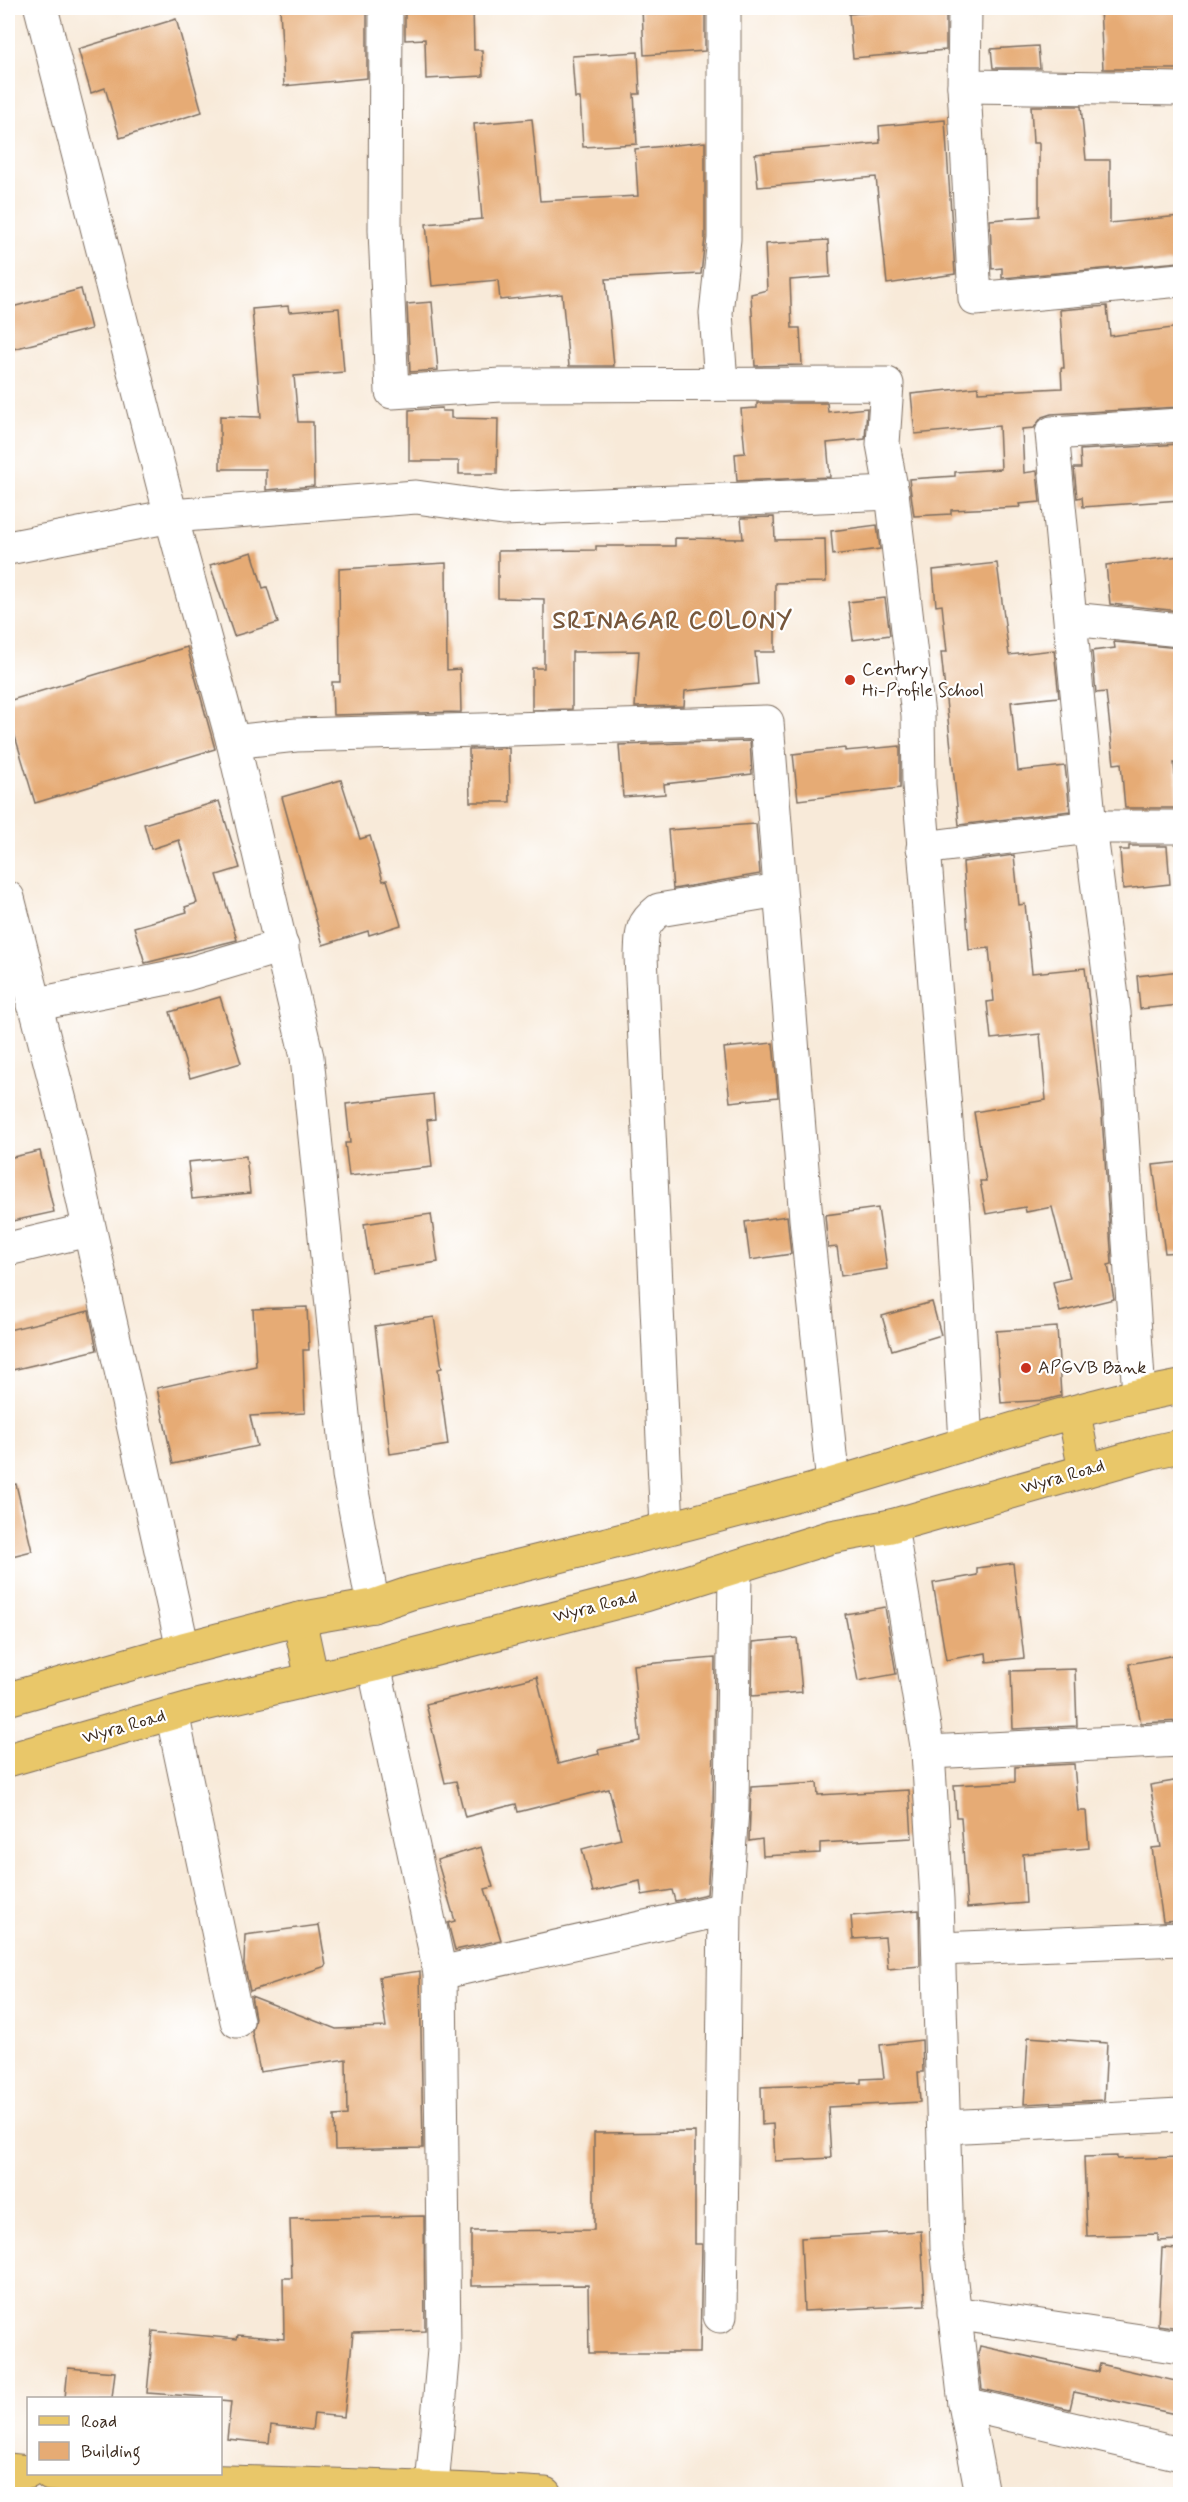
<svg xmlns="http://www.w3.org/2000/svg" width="1188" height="2502" viewBox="0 0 1188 2502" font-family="Mynerve,sans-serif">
  <rect width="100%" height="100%" fill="#fff"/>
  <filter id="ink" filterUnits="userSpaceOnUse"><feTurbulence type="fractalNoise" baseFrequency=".0167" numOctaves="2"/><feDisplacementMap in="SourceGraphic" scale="12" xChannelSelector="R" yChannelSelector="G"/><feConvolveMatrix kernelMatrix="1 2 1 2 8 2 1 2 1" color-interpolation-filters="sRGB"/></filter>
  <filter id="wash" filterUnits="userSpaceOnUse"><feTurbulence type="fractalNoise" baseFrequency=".008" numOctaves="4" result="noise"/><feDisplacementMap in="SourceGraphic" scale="24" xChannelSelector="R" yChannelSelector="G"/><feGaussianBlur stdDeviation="1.35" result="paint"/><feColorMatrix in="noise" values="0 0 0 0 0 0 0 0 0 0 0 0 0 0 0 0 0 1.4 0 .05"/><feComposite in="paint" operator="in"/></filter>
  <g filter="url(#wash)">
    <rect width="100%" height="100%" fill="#f8ead9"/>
    <g id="blocks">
      <g fill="#e6ab74">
        <polygon points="280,8 367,8 367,78 284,86"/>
        <polygon points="405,8 473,8 474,50 482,50 483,76 426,79 425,39 405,40"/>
        <polygon points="642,8 705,8 705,51 644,55"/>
        <polygon points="924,8 946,8 946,50 853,58 849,14"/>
        <polygon points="1100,8 1180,8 1180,69 1103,69"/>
        <polygon points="176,19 202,112 120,138 105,88 91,93 78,49"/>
        <polygon points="1038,46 1040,68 993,68 991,49"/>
        <polygon points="638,52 640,94 634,94 637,144 583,147 580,98 575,98 572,56"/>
        <polygon points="1031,106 1081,106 1086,160 1110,160 1110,223 1180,216 1180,262 1002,278 1002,268 992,269 990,220 1039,216 1039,143 1033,143"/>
        <polygon points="532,119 540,201 638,196 635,149 705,142 705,238 701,274 606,279 614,366 569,366 562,294 500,300 498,280 432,286 426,224 482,219 474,124"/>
        <polygon points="945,120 955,274 887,284 876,177 758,187 755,154 880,143 879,126"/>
        <polygon points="828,240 830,277 790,280 792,328 800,328 802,365 755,366 751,294 767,290 765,244"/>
        <polygon points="81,289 91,329 13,349 8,328 8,308"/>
        <polygon points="432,302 438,370 410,372 407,304"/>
        <polygon points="288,306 289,312 339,308 344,372 294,376 298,422 313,422 314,486 266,490 266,469 220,469 220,416 261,417 252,309"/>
        <polygon points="1107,306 1110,336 1180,327 1180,407 1051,414 1042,417 1034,428 1022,429 1024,473 1037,471 1040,502 1019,504 1020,507 951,510 951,514 914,516 909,479 955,476 955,472 1001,469 999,426 915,434 911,394 978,387 978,392 1062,388 1061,368 1064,368 1060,310"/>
        <polygon points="757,403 827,403 828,412 867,408 865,439 827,443 830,477 737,481 735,454 745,453 741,409 757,408"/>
        <polygon points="442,408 442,411 451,411 451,418 498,419 497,474 459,474 459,461 409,461 409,410"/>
        <polygon points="1180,444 1180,500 1083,507 1082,497 1077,498 1074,468 1081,468 1080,450"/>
        <polygon points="774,517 775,540 825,539 826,582 775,583 775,652 755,652 758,684 685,691 684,706 635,707 639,651 572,652 572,709 532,710 532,668 544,668 544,599 498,598 498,551 596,550 596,546 675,546 675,538 743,539 741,518"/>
        <polygon points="877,525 880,549 833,555 831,531"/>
        <polygon points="252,552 263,588 267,587 278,623 234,636 210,565"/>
        <polygon points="1180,556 1180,611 1110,604 1106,565"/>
        <polygon points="446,563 447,670 460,669 461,712 333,715 332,682 340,682 339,569"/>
        <polygon points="997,563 1009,655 1054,650 1059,697 1011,702 1018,771 1065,766 1070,811 959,825 941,652 947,652 942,605 936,606 933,570"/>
        <polygon points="885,598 890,635 853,640 848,602"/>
        <polygon points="1114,642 1180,648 1180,763 1174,763 1178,808 1125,808 1121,763 1114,764 1106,692 1096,693 1092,651 1115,648"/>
        <polygon points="187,647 215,749 35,803 8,713 8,701"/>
        <polygon points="750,741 752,774 664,784 665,794 623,797 619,745"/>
        <polygon points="900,746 900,788 798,800 793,754 845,748 845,751"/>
        <polygon points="509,748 510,802 470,802 469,749"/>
        <polygon points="341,780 360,839 370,836 383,881 387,880 401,925 369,935 368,931 323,945 282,797"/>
        <polygon points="219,801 240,868 217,875 237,940 145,963 134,927 187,912 185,907 197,903 179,840 151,849 144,824"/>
        <polygon points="756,824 760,874 673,889 668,830"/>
        <polygon points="1129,846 1167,846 1170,884 1123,889 1120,850 1129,850"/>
        <polygon points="1014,855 1019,905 1025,904 1032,973 1085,968 1101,1102 1112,1264 1108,1265 1114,1299 1060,1312 1053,1282 1070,1278 1052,1207 1026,1212 1025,1207 986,1214 980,1181 986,1181 974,1112 1046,1100 1040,1034 991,1039 987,1002 994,1001 989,948 969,950 963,862"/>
        <polygon points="1180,971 1180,1005 1140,1009 1137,976"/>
        <polygon points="220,997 241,1063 190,1078 170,1012"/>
        <polygon points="773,1043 778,1097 730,1102 724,1048"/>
        <polygon points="433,1094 435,1119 427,1120 432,1167 349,1176 345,1143 350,1143 346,1104"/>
        <polygon points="40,1151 54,1212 8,1222 8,1158"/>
        <polygon points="246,1156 250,1193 192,1199 188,1162"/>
        <polygon points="1180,1162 1180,1252 1165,1253 1153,1165"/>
        <polygon points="878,1208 887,1269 841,1276 837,1247 828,1248 825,1215"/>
        <polygon points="431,1214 438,1262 371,1272 364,1224"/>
        <polygon points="787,1216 791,1254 750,1260 745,1222"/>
        <polygon points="932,1302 941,1335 892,1350 882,1316"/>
        <polygon points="307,1307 309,1350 303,1350 305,1413 250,1416 257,1446 173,1464 157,1388 256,1366 253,1309"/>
        <polygon points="89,1311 97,1350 8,1371 8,1330"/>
        <polygon points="434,1317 442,1368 438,1369 448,1445 390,1454 375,1326"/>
        <polygon points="1057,1327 1061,1396 1045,1400 1001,1403 996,1331"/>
        <polygon points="16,1484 32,1551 8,1557 8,1485"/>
        <polygon points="1013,1563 1024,1658 987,1662 986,1653 946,1660 933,1583 977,1575 977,1568"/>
        <polygon points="885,1607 896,1674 858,1681 845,1614"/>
        <polygon points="797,1638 802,1692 752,1696 753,1642"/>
        <polygon points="1180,1654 1180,1721 1141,1723 1129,1664"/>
        <polygon points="715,1658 713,1809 707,1894 675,1901 672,1890 642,1895 640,1881 593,1892 582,1849 621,1839 609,1789 518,1812 516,1804 465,1817 456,1781 445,1783 426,1704 537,1677 558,1764 599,1754 598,1750 640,1741 633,1665"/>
        <polygon points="1075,1669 1077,1726 1013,1729 1011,1671"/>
        <polygon points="1074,1764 1078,1811 1086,1811 1089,1848 1023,1854 1026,1903 967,1908 961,1817 956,1817 954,1785 1015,1782 1015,1767"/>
        <polygon points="1180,1780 1180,1920 1163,1921 1152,1848 1161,1847 1150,1785"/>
        <polygon points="817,1783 818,1795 909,1790 912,1838 820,1843 820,1853 763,1856 762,1839 749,1841 751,1787"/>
        <polygon points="481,1847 493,1887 485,1889 501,1940 455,1950 448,1923 455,1921 437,1860"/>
        <polygon points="919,1910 920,1966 888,1969 885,1937 853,1939 851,1916"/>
        <polygon points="319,1925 326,1966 250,1991 244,1964 245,1935"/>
        <polygon points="420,1971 423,2148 335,2150 334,2116 347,2115 346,2059 260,2072 252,2032 255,2018 251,1996 336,2029 386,2027 379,1977"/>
        <polygon points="1028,2037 1107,2043 1104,2100 1024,2104"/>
        <polygon points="922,2040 923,2072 918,2072 920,2102 828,2107 831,2158 775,2161 773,2124 762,2125 761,2087 861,2083 861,2079 884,2078 880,2045"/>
        <polygon points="695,2132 695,2244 702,2244 700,2353 589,2353 588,2285 471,2286 471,2231 594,2230 594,2133"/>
        <polygon points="1117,2156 1117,2159 1180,2157 1180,2240 1158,2241 1158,2234 1087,2236 1084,2157"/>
        <polygon points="424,2216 425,2331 353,2333 344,2417 314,2414 312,2430 271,2425 269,2443 227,2439 231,2402 220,2401 220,2398 147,2393 153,2331 237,2339 238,2335 284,2339 283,2278 292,2278 290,2219"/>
        <polygon points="921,2231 925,2305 804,2311 801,2238"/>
        <polygon points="1162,2248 1180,2249 1180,2328 1158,2325"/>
        <polygon points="980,2346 1098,2372 1100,2364 1180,2382 1180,2415 1074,2392 1070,2409 982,2389 978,2354"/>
        <polygon points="68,2368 115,2372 112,2398 65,2398"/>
      </g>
    </g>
  </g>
  <g filter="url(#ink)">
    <use href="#blocks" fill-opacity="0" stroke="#7d6d5f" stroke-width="1.5"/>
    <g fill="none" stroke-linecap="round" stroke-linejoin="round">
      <defs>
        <g id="minor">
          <polyline points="41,8 171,516 233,742 307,1057 349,1475 373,1606"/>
          <polyline points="386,8 385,230 392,392 501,385 887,384 883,444 892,493 918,715 919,785 953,1209 966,1443"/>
          <polyline points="965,8 964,86 975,299 1180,280"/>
          <polyline points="964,86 1180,89"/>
          <polyline points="721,383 716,313 724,239 724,8"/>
          <polyline points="8,548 171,516 416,497 503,509 892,493"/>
          <polyline points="1071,619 1180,630"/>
          <polyline points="233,742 296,735 767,722 806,1219 833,1484"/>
          <polyline points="923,848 1090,827 1180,827"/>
          <polyline points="8,898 68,1132 183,1649"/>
          <polyline points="33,1005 187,974 282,946"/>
          <polyline points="8,1249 88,1230"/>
          <polyline points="1139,1395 1114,1012 1090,827 1052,433 1180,425"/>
          <polyline points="891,1526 928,1752 937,1899 947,2247 965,2404 982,2494"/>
          <path d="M667,1527L641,956C642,933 640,925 659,910L778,890"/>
          <polyline points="374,1665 440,1973 444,2350 432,2487"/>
          <polyline points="172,1713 237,2021"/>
          <polyline points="928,1752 1180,1740"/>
          <polyline points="939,1949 1180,1939"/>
          <polyline points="440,1973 725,1909"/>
          <polyline points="945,2127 1180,2115"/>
          <polyline points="954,2313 1180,2347"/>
          <polyline points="720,2316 725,1909 732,1810 735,1569"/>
          <polyline points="965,2404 1180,2454"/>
        </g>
        <g id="primary">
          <polyline points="1074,1413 1085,1471"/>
          <polyline points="299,1619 312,1679"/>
          <path d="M8,1699L183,1649L299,1619L373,1606L411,1593C548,1558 687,1526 823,1487C942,1453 1059,1410 1180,1387"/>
          <polyline points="8,1760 200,1705 374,1665 645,1595 831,1537 891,1526 1152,1452 1180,1446"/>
        </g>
        <g id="trunk">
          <polyline points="8,2470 28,2472"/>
          <path d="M50,2474C215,2485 380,2483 545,2494"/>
        </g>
      </defs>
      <use href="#minor" stroke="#7d6d5f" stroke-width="35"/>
      <use href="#primary" stroke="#7d6d5f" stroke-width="35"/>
      <use href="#trunk" stroke="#7d6d5f" stroke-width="35"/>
      <use href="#minor" stroke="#fff" stroke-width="33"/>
      <use href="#primary" stroke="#e9c769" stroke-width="33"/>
      <use href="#trunk" stroke="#e9c769" stroke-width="33"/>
    </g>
  </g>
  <g fill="#c8321e" stroke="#fff" stroke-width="2">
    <circle cx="850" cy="680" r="6"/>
    <circle cx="1026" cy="1368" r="6"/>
  </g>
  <g text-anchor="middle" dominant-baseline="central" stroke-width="4.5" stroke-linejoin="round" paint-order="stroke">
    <g font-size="18" fill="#3b2a1e" stroke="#fff" text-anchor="start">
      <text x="862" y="670">Century<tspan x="862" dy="21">Hi-Profile School</tspan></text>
      <text x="1038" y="1368">APGVB Bank</text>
    </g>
    <g font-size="18" fill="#3b2a1e" stroke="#fff">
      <text transform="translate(1063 1477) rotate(-16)">Wyra Road</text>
      <text transform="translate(595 1607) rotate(-14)">Wyra Road</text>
      <text transform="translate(124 1727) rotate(-16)">Wyra Road</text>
    </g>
    <g font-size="24" font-weight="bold" letter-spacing="1.5" fill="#77573c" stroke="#fff">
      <text x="673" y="621">SRINAGAR COLONY</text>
    </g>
  </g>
  <rect width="1188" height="2502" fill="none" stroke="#fff" stroke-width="30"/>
  <rect x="27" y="2397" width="195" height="78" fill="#ffffff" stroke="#b1aaa5" stroke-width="1.5"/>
  <rect x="39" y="2416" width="30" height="9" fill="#e9c769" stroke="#b1aaa5" stroke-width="1.5"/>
  <text x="81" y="2427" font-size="18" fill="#3b2a1e">Road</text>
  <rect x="39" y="2442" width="30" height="18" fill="#e6ab74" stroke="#b1aaa5" stroke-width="1.5"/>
  <text x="81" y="2457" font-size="18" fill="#3b2a1e">Building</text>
</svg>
